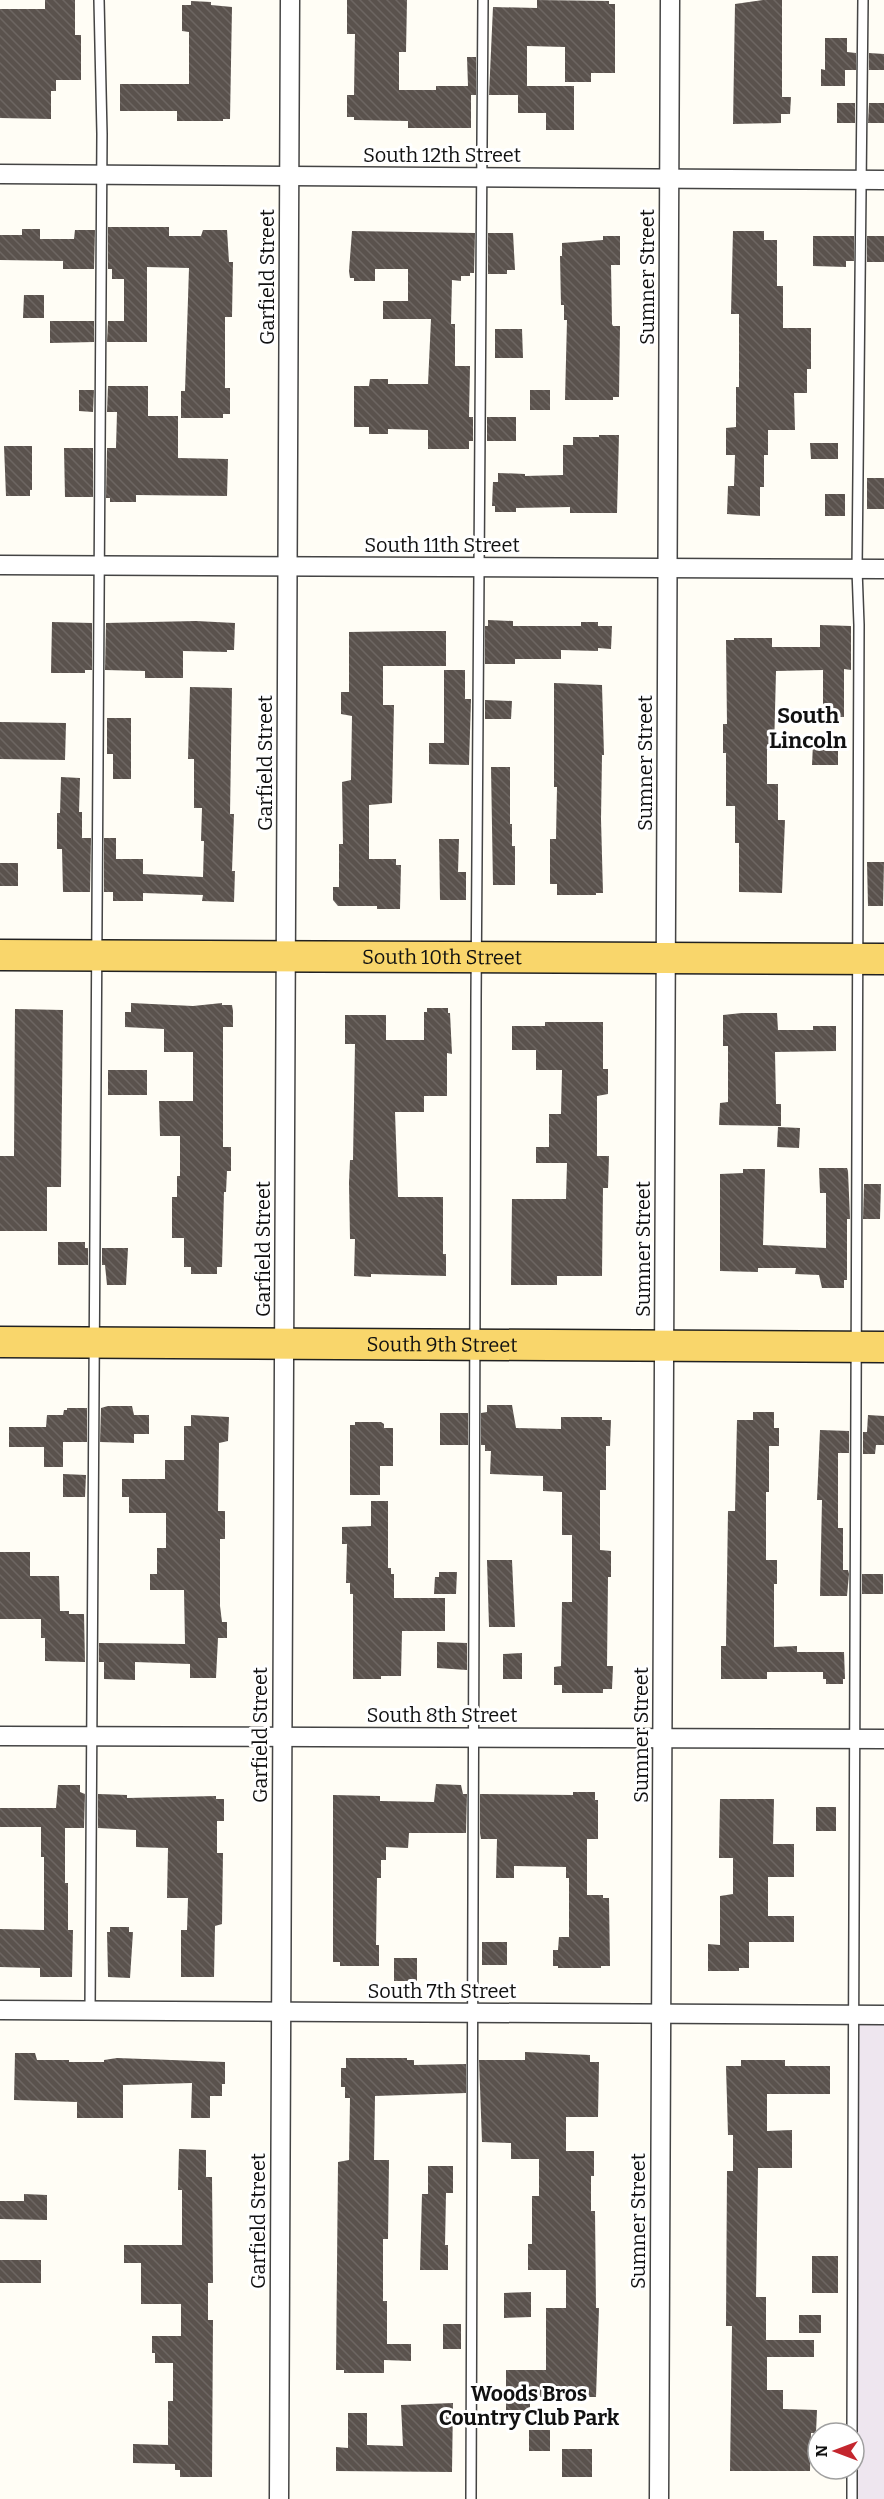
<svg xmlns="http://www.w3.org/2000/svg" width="884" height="2499" viewBox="0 0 884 2499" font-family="Bitter,serif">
  <defs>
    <pattern id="building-back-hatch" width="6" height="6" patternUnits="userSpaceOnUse" patternTransform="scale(1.5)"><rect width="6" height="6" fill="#5a524d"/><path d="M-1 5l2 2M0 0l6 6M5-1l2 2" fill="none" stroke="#6d6662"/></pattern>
  </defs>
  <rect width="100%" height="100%" fill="#fffdf5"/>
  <polygon fill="#eee6ef" points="853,2015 884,2015 884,2499 852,2499 854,2469"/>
  <g fill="url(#building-back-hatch)">
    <polygon points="45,0 75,0 75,35 81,35 81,80 56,80 56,91 51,91 51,119 0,118 0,9 45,9"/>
    <polygon points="347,0 407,0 406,52 399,52 399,90 436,90 436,86 468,86 467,57 476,57 476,95 471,95 471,128 408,128 408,121 354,120 354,117 347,117 347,95 354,95 355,34 347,34"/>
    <polygon points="537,0 609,1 609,4 615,4 615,73 591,73 591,82 565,82 565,47 527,46 527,86 574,86 574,130 546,130 546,113 518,113 518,95 489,95 493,7 537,8"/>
    <polygon points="763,0 782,0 782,97 791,97 790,114 781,114 781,123 733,124 735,4"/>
    <polygon points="191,1 211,2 211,5 232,7 230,119 223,119 223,121 177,121 177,111 120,111 120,84 189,84 189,32 182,31 182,5 191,5"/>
    <polygon points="825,38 847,38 847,52 856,53 856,70 845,70 845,86 821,86 821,69 825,70"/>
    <polygon points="869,53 884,54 884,70 869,70"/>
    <rect x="837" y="103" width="18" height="20"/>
    <polygon points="869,103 884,103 884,123 868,123"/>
    <polygon points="108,227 169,227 169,236 201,236 203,230 227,230 229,262 233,262 232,317 225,317 225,388 230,388 230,414 223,414 223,418 181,418 181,391 185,391 189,268 147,267 147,342 107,342 108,321 124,321 124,279 112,279 112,269 108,269"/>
    <polygon points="22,229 40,229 40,239 74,239 75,230 95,230 94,269 63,269 63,261 0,260 0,235 22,235"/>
    <polygon points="352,231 475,233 474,273 470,273 470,276 461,276 461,281 452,280 451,324 455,324 455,366 470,366 469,417 473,417 473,441 469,441 469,449 428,449 428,430 388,429 388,434 369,434 369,427 354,427 354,386 369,386 370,379 388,379 388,384 428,384 431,319 383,319 383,301 408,301 408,269 375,269 375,281 354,281 354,278 350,278 349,271"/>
    <polygon points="733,231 764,231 764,240 777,240 777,286 783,286 783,328 811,328 811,369 807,369 807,393 794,393 795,430 768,430 768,455 764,455 764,487 760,487 760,516 727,514 728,486 734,486 735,455 726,455 726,428 736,427 736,387 739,387 739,314 731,314"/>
    <polygon points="488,233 513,233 515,270 507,270 507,274 488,274"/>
    <polygon points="603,236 620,236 620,265 611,265 612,324 613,326 620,326 619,397 613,397 613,400 565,400 567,320 564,320 564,305 561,305 560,256 562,256 562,243 603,240"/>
    <polygon points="813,236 854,236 854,261 846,261 846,267 813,266"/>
    <rect x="867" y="236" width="17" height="26"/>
    <polygon points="24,295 44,295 44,318 23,318"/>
    <polygon points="50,321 94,321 94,342 50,343"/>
    <polygon points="495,329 522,329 523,358 495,358"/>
    <polygon points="108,386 148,386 148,416 178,416 178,458 228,459 227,496 136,495 136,502 110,502 110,498 106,498 107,448 116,448 117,412 107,412"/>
    <polygon points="79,390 94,390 93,412 79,411"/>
    <rect x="530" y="390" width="20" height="20"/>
    <rect x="487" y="417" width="29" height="24"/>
    <polygon points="599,435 619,435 617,513 570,513 570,507 516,508 516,512 495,512 495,506 492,506 493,482 498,482 498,473 525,474 525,476 563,475 563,445 573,445 573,437 599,437"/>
    <polygon points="810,443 838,443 838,459 811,459"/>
    <polygon points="4,446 32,446 32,490 30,490 30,496 6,496"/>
    <polygon points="64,448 93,448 93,497 65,497"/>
    <rect x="867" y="478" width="17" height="31"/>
    <rect x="825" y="494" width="20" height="22"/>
    <polygon points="488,620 513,621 513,626 581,626 581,622 598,622 598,626 612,626 611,649 598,648 598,651 561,650 561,659 515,659 515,664 485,664 485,626 488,626"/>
    <polygon points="196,621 235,623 234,650 227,650 227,652 183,651 183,678 145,678 145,671 105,670 106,623"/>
    <polygon points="52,622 92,623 92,670 85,670 85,673 51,673"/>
    <polygon points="820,625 851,626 851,670 844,669 844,717 823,717 823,670 776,671 774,750 767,750 767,784 778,784 778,820 785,820 782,893 739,892 739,843 735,843 735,806 726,806 726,753 723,753 723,724 727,724 726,640 734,640 734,638 772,638 772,647 820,647"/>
    <polygon points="416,631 446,631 446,666 383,666 383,705 394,705 392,803 369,805 369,859 396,859 396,865 401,865 400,909 377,909 377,906 338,906 333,900 333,887 339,887 339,844 343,844 342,782 351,780 352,716 341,714 341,692 349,692 349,632"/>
    <polygon points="444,670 465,670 465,699 471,699 469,765 429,764 429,743 444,743"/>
    <polygon points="554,683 602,685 604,755 602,755 601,819 603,893 596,893 596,895 557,895 557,884 550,884 550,839 556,839 557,787 554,787"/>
    <polygon points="190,687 232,688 230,814 234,814 232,871 235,871 234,902 202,901 203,895 143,893 143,901 113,901 113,892 104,892 104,838 116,838 116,859 143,859 143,874 203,877 204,841 201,841 202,808 194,808 194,759 188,759"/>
    <polygon points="485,700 512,701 511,719 485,719"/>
    <polygon points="107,718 131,718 131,779 113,779 113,754 107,754"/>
    <polygon points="0,722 66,723 65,760 0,759"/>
    <polygon points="813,744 838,744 838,765 812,765"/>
    <polygon points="491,767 510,767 510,824 512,824 512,846 515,846 515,885 493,885"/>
    <polygon points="61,777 80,778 79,812 82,812 82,838 91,838 90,892 63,892 62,849 57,849 57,813 60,813"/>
    <polygon points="439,839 459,839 458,872 466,872 466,900 440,900"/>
    <polygon points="867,862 884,862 883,906 868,906"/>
    <rect x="0" y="863" width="18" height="23"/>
    <polygon points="131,1003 193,1006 222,1003 222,1005 232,1005 233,1011 233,1027 223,1027 223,1147 231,1147 231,1171 227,1171 226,1192 224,1192 222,1267 217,1267 217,1274 191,1274 191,1267 184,1267 184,1238 172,1238 172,1197 177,1197 177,1176 180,1176 180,1136 160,1136 159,1101 193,1101 193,1052 164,1052 164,1029 125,1027 125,1012 131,1012"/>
    <polygon points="427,1008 448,1008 448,1013 450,1013 452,1054 447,1053 447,1096 424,1096 424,1112 395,1112 398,1197 443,1197 443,1254 446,1254 446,1276 371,1274 371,1277 354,1276 355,1239 350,1239 349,1183 350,1160 353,1160 355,1044 345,1044 345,1015 386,1015 386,1040 424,1040 424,1012 427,1012"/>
    <polygon points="15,1009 63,1010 61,1187 47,1187 47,1231 0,1231 0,1156 14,1156"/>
    <polygon points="742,1013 777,1013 778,1030 813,1030 813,1026 836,1026 836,1051 775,1052 776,1104 781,1104 781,1126 719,1125 720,1103 728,1102 728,1046 723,1046 723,1015"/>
    <polygon points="545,1022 603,1022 603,1069 608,1069 608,1094 597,1096 597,1156 609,1156 608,1188 603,1188 602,1276 557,1276 557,1285 511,1285 512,1199 566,1199 567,1163 536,1163 536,1147 549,1147 549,1114 561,1114 562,1070 536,1070 536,1050 512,1050 512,1026 545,1026"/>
    <rect x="108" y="1070" width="39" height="25"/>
    <polygon points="778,1127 800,1128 799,1148 777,1147"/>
    <polygon points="819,1168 847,1168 848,1171 850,1219 847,1219 847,1280 844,1280 844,1288 822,1288 819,1275 795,1274 796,1268 758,1268 758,1272 720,1271 720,1174 743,1173 743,1169 765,1169 763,1245 826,1248 826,1193 820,1193"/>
    <polygon points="864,1184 881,1184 880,1219 863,1219"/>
    <polygon points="58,1242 85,1242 85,1248 88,1248 88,1265 58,1265"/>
    <polygon points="102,1248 128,1248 126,1285 107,1285 105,1265 102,1265"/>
    <polygon points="487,1405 512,1405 516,1428 561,1429 561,1417 602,1417 602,1420 611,1420 610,1446 606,1446 606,1490 600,1490 600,1550 611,1551 611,1577 608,1577 607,1666 613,1666 612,1689 603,1689 603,1693 562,1693 562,1685 554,1685 554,1667 561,1666 562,1602 572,1602 572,1535 562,1535 562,1492 543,1491 543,1476 490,1474 491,1451 485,1451 485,1445 481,1445 481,1413 487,1412"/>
    <polygon points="108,1406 132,1406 134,1415 149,1415 149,1434 134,1434 134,1443 100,1442 101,1408"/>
    <polygon points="67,1408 87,1408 87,1442 63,1442 63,1467 44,1467 44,1447 9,1447 9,1427 46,1427 47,1415 63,1415 64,1410 67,1410"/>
    <polygon points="753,1412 774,1412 774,1428 779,1428 779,1446 769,1446 769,1492 766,1492 766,1560 777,1560 777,1584 774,1584 774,1647 797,1646 797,1652 844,1652 845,1679 843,1679 843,1684 826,1684 826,1679 823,1679 823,1672 767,1672 767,1679 721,1679 721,1646 726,1646 728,1511 735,1511 737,1420 753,1420"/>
    <rect x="440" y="1413" width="28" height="32"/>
    <polygon points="191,1415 229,1417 228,1441 219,1443 218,1511 225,1511 225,1539 220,1539 220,1606 222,1622 227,1622 227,1638 218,1638 216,1678 190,1678 190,1664 135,1662 135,1680 104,1679 104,1662 99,1662 99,1643 185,1644 184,1590 150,1590 150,1574 157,1574 157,1548 166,1548 166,1513 129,1513 129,1497 122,1497 122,1479 165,1479 165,1460 184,1460 184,1426 191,1426"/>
    <polygon points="868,1415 884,1416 884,1445 876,1445 875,1454 863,1454 863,1432 867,1432"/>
    <polygon points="355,1422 381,1422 384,1424 384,1428 393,1428 393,1466 380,1466 380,1495 350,1495 350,1425 355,1425"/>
    <polygon points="820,1430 849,1431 849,1453 838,1453 838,1528 843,1528 843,1570 848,1570 849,1574 847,1596 820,1596 822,1500 817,1500"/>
    <polygon points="63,1474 86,1475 85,1497 63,1497"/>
    <polygon points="371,1501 388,1501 388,1568 391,1568 391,1574 394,1574 394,1598 445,1598 445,1631 402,1631 401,1676 381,1676 381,1679 353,1679 353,1594 350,1594 350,1583 346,1583 347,1544 342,1544 342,1527 371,1526"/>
    <polygon points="0,1552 30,1552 30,1576 59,1576 60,1611 69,1611 69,1614 84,1614 85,1662 45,1661 45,1638 41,1638 41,1619 0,1619"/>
    <polygon points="487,1560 512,1560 515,1627 489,1627"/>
    <polygon points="439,1572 457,1572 456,1594 434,1594 435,1577 439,1577"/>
    <rect x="862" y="1574" width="21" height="20"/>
    <polygon points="437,1642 467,1643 467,1670 437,1668"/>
    <polygon points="522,1653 522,1679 503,1679 503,1654"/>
    <polygon points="436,1784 461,1785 463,1794 467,1794 466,1833 409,1833 408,1848 386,1847 386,1860 381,1860 381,1878 377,1878 376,1945 379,1945 379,1966 340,1966 340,1962 333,1962 333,1795 380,1796 380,1801 434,1802"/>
    <polygon points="58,1785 80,1785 80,1792 85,1794 84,1828 65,1828 65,1883 68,1883 68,1930 73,1930 72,1977 40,1977 40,1968 0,1967 0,1929 44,1930 44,1857 41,1857 41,1827 0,1827 0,1808 56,1808"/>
    <polygon points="573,1792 595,1792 595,1800 598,1800 598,1839 587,1839 587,1895 603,1895 603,1898 609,1898 610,1966 601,1966 601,1968 558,1968 558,1966 553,1966 553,1950 558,1950 559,1937 569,1937 569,1878 566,1878 566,1867 514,1866 514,1878 496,1878 497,1839 481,1839 480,1833 480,1794 573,1795"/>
    <polygon points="98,1794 127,1795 127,1798 216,1796 216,1799 224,1799 224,1821 217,1821 217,1853 223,1853 222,1924 215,1926 214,1977 181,1977 181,1930 187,1930 188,1898 167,1898 168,1848 136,1847 136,1830 98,1828"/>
    <polygon points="720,1799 774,1799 773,1844 794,1844 794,1877 768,1877 768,1916 794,1916 794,1942 749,1942 749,1968 739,1968 739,1971 708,1971 708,1944 720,1945 720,1896 733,1894 733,1858 719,1858"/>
    <rect x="816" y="1807" width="20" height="24"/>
    <polygon points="110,1927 129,1927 129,1932 133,1932 130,1978 108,1977 107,1932 110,1932"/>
    <rect x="482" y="1942" width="25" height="23"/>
    <rect x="394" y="1958" width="23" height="23"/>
    <polygon points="525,2052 590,2055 590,2062 599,2062 598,2117 566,2117 566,2151 594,2151 594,2176 591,2176 591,2211 595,2211 596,2308 599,2308 596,2397 530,2397 530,2411 506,2410 506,2370 546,2370 546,2308 566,2308 566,2270 528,2270 528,2244 532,2244 532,2196 539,2196 539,2159 511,2159 511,2143 482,2142 479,2060 525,2060"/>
    <polygon points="15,2053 35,2053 37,2060 69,2060 69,2062 104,2062 104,2060 117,2058 225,2062 225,2084 222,2084 222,2096 210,2096 210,2118 191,2118 192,2083 123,2085 123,2118 77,2118 77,2102 14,2100"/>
    <polygon points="346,2058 407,2058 407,2060 414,2060 414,2065 466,2064 466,2093 375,2096 374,2160 389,2160 388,2239 383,2239 383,2301 387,2301 387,2344 411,2344 411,2361 384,2360 384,2373 344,2373 344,2370 336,2370 338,2162 349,2160 350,2098 345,2098 345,2087 341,2087 341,2068 346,2068"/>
    <polygon points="741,2060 785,2060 785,2066 830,2066 830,2094 767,2094 767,2131 792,2130 792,2168 758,2168 756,2297 766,2297 766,2340 814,2340 814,2357 767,2357 767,2390 783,2390 783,2409 817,2410 816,2433 811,2433 810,2471 730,2471 732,2326 726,2326 727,2171 733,2171 733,2135 728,2135 726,2066 741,2066"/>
    <polygon points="179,2149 206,2150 206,2177 212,2177 213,2283 208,2283 208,2320 213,2320 212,2477 180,2477 180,2470 175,2470 175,2464 133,2463 133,2444 168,2445 168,2401 173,2401 173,2363 155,2363 155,2353 152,2353 152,2336 181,2336 181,2304 141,2304 141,2263 124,2263 124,2245 182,2245 182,2190 178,2190"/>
    <polygon points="428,2166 453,2166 453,2193 446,2193 445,2245 448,2245 448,2270 420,2270 422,2194 428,2194"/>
    <polygon points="24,2194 47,2195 47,2220 0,2219 0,2201 24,2201"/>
    <rect x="812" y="2256" width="26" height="37"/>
    <rect x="0" y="2260" width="41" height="23"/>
    <polygon points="531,2292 531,2317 504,2318 504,2293"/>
    <rect x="799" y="2315" width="22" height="18"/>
    <rect x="443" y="2324" width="18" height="25"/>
    <polygon points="453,2403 452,2472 336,2471 336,2447 348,2448 348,2413 367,2413 367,2445 403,2446 401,2405"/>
    <rect x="529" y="2430" width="21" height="21"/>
    <rect x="562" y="2449" width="30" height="28"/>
  </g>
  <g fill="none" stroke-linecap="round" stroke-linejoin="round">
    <defs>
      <g id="lane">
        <polyline points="90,2011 102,134 99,0"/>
        <polyline points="852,2433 859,625 857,569 863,0"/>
        <polyline points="471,2499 476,999 483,0"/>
        <polyline points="852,2499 852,2469"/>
      </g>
      <g id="street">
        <polyline points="0,174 884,180"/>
        <polyline points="0,565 884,569"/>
        <polyline points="0,1736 884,1739"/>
        <polyline points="0,2010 884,2015"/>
        <polyline points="279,2499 290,0"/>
        <polyline points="659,2499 670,0"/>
      </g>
      <g id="primary">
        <path id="s1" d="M0,955L884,959"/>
        <path id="s2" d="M0,1342L884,1347"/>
      </g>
    </defs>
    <use href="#lane" stroke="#444" stroke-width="12"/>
    <use href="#street" stroke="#444" stroke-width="21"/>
    <use href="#primary" stroke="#222" stroke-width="33"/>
    <use href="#lane" stroke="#fff" stroke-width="9"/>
    <use href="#street" stroke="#fff" stroke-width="18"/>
    <use href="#primary" stroke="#f9d66b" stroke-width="30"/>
  </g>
  <g text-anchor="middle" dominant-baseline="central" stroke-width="6" stroke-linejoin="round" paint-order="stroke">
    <g font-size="20" fill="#111" stroke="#fff">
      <text x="442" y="155">South 12th Street</text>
      <text transform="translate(267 277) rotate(-90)">Garfield Street</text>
      <text transform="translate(647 277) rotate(-90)">Sumner Street</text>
      <text x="442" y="545">South 11th Street</text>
      <text transform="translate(265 763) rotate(-90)">Garfield Street</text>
      <text transform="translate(645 763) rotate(-90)">Sumner Street</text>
      <text stroke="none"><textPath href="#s1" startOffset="442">South 10th Street</textPath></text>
      <text transform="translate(263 1249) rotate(-90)">Garfield Street</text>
      <text transform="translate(643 1249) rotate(-90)">Sumner Street</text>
      <text stroke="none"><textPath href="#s2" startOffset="442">South 9th Street</textPath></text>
      <text x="442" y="1715">South 8th Street</text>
      <text transform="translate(260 1735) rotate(-90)">Garfield Street</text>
      <text transform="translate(641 1735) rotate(-90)">Sumner Street</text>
      <text x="442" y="1991">South 7th Street</text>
      <text transform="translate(258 2221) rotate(-90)">Garfield Street</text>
      <text transform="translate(638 2221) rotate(-90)">Sumner Street</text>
    </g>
    <g font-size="21" font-weight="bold" fill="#111" stroke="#fff">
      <text x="529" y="2394">Woods Bros<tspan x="529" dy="24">Country Club Park</tspan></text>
    </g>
    <g font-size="22" font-weight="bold" fill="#111" stroke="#fff">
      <text x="808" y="715">South<tspan x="808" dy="25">Lincoln</tspan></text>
    </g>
  </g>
  <g transform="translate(836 2451) rotate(270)"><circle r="28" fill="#ffffff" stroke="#a0a0a0" stroke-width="1.5"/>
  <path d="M0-4.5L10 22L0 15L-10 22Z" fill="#c4262e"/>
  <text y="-9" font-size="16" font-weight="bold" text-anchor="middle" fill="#111111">N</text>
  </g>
</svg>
